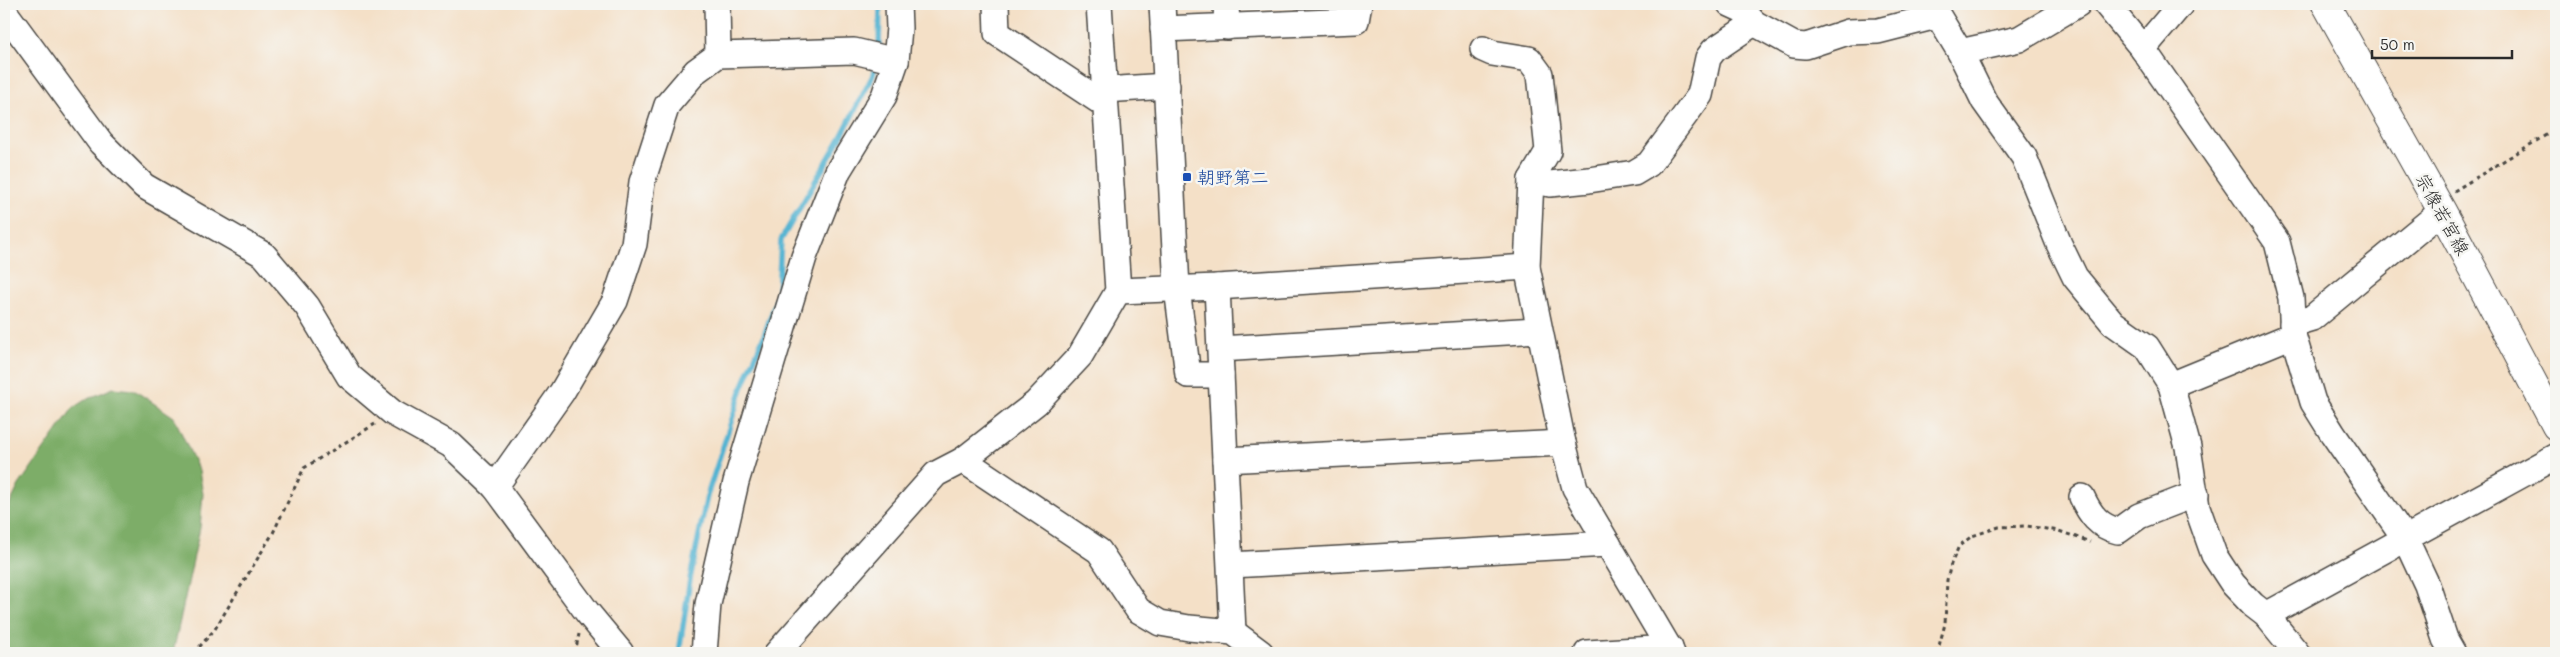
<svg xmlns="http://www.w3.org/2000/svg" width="2560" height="657" viewBox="0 0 2560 657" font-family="Mali,'Klee One',sans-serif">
  <rect width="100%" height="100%" fill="#f6f6f2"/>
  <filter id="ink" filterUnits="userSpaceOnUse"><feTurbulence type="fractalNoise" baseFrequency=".02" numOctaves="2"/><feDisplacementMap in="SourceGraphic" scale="10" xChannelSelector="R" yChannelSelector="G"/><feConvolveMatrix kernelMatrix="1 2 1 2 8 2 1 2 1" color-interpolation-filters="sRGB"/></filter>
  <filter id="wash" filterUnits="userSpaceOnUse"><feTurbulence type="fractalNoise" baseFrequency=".0096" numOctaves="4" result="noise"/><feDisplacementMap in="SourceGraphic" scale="20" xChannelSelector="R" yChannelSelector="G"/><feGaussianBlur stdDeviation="1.12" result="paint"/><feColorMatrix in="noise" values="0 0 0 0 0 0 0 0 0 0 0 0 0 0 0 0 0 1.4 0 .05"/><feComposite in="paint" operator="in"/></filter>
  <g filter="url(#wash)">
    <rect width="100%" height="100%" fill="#f4e0c7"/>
    <polygon fill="#7dad68" stroke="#546c4a" points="113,388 134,390 174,417 199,471 203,494 200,528 173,653 4,653 4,516 19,485 73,408 85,400"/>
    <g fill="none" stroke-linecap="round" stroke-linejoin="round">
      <g stroke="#53b3d1" stroke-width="5.5">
        <polyline points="879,51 880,4"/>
        <polyline points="679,653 690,579 707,496 742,388 764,336 778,295 781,240 840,139 873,75 876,62"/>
      </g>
    </g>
  </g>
  <g filter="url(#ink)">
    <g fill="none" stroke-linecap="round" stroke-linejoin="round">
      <defs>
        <g id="minor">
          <polyline points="717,4 718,55"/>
          <polyline points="996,4 997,33 1104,104"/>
          <polyline points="1162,4 1177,288 1188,375 1221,375"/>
          <polyline points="1226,4 1227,27"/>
          <polyline points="1931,4 1960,52 1984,101 2024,157 2059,244 2075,277 2113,323 2147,347 2171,385 2188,447 2197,507 2214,555 2233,584 2253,605 2266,615 2297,653"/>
          <polyline points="2106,4 2143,49 2277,242 2291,298 2293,335 2313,402 2333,434 2406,540 2427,585 2445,639 2453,653"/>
          <polyline points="4,11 101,143 144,186 264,255 307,306 349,376 393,413 451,445 495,487 587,612 621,653"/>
          <polyline points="1754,23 1794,45 1806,46 1848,32 1878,31 1937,16"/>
          <polyline points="1163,29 1356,21 1359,4"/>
          <polyline points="1483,49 1492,53 1529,59 1540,74 1548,151 1531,180"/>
          <polyline points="2143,49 2181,4"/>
          <polyline points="1960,52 2019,39 2078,4"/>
          <polyline points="1104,90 1167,86"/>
          <polyline points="1217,287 1233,632"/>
          <polyline points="1118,291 1217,287 1527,267"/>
          <polyline points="2292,324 2312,318 2442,211"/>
          <polyline points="1220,349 1538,330"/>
          <polyline points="2171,385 2293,335"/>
          <polyline points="963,460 1099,551 1138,610 1160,623 1189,628 1233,632 1261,653"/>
          <polyline points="1225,460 1563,443"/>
          <polyline points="495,487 562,392 615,301 634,244 642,182 667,105 696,71 718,55 854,51 896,61"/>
          <path d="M2082,497C2090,514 2098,526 2118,531L2139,516L2196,494"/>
          <polyline points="1231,565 1608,544"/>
          <polyline points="2266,615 2556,456"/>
          <polyline points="704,653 708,604 736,482 804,257 838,171 884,96 896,61 899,28 898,4"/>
          <polyline points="777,653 936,474 963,460 1036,403 1080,356 1118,291 1099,4"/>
          <polyline points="1587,653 1670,648"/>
          <polyline points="1672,653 1575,488 1563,443 1527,267 1531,180 1550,184 1589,180 1634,173 1649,164 1700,95 1708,58 1714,50 1754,23 1743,10 1730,4"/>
        </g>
        <polyline id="major" points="2326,4 2442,211 2556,426"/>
      </defs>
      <use href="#minor" stroke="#494642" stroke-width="28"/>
      <use href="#major" stroke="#494642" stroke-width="30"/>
      <g stroke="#494642" stroke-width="3" stroke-dasharray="4 4" stroke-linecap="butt">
        <polyline points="2454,191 2556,129"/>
        <polyline points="194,653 215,629 273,533 304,468 375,424"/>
        <polyline points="575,653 579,634"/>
        <polyline points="1937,653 1945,624 1947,580 1951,564 1959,546 1972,536 1999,527 2027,526 2059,531 2090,542"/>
      </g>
      <use href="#minor" stroke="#fff" stroke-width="25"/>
      <use href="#major" stroke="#fff" stroke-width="28"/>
    </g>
  </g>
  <rect fill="#1a4fb4" stroke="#f6f6f2" stroke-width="2" x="1182" y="172" width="10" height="10" rx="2.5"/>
  <g text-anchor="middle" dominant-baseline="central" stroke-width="5" stroke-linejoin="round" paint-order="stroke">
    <g font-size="18" fill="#164399" stroke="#f6f6f2" text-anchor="start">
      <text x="1197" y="177">朝野第二</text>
    </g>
    <g font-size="18" fill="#2b2b2b" stroke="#f6f6f2">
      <text transform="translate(2443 214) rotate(61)">宗像若宮線</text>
    </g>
  </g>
  <rect width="2560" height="657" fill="none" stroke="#f6f6f2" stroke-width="20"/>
  <path d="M2372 50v8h140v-8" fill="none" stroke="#2b2b2b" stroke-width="2.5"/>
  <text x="2380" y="50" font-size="15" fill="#2b2b2b" stroke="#f6f6f2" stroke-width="4" paint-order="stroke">50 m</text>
</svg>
